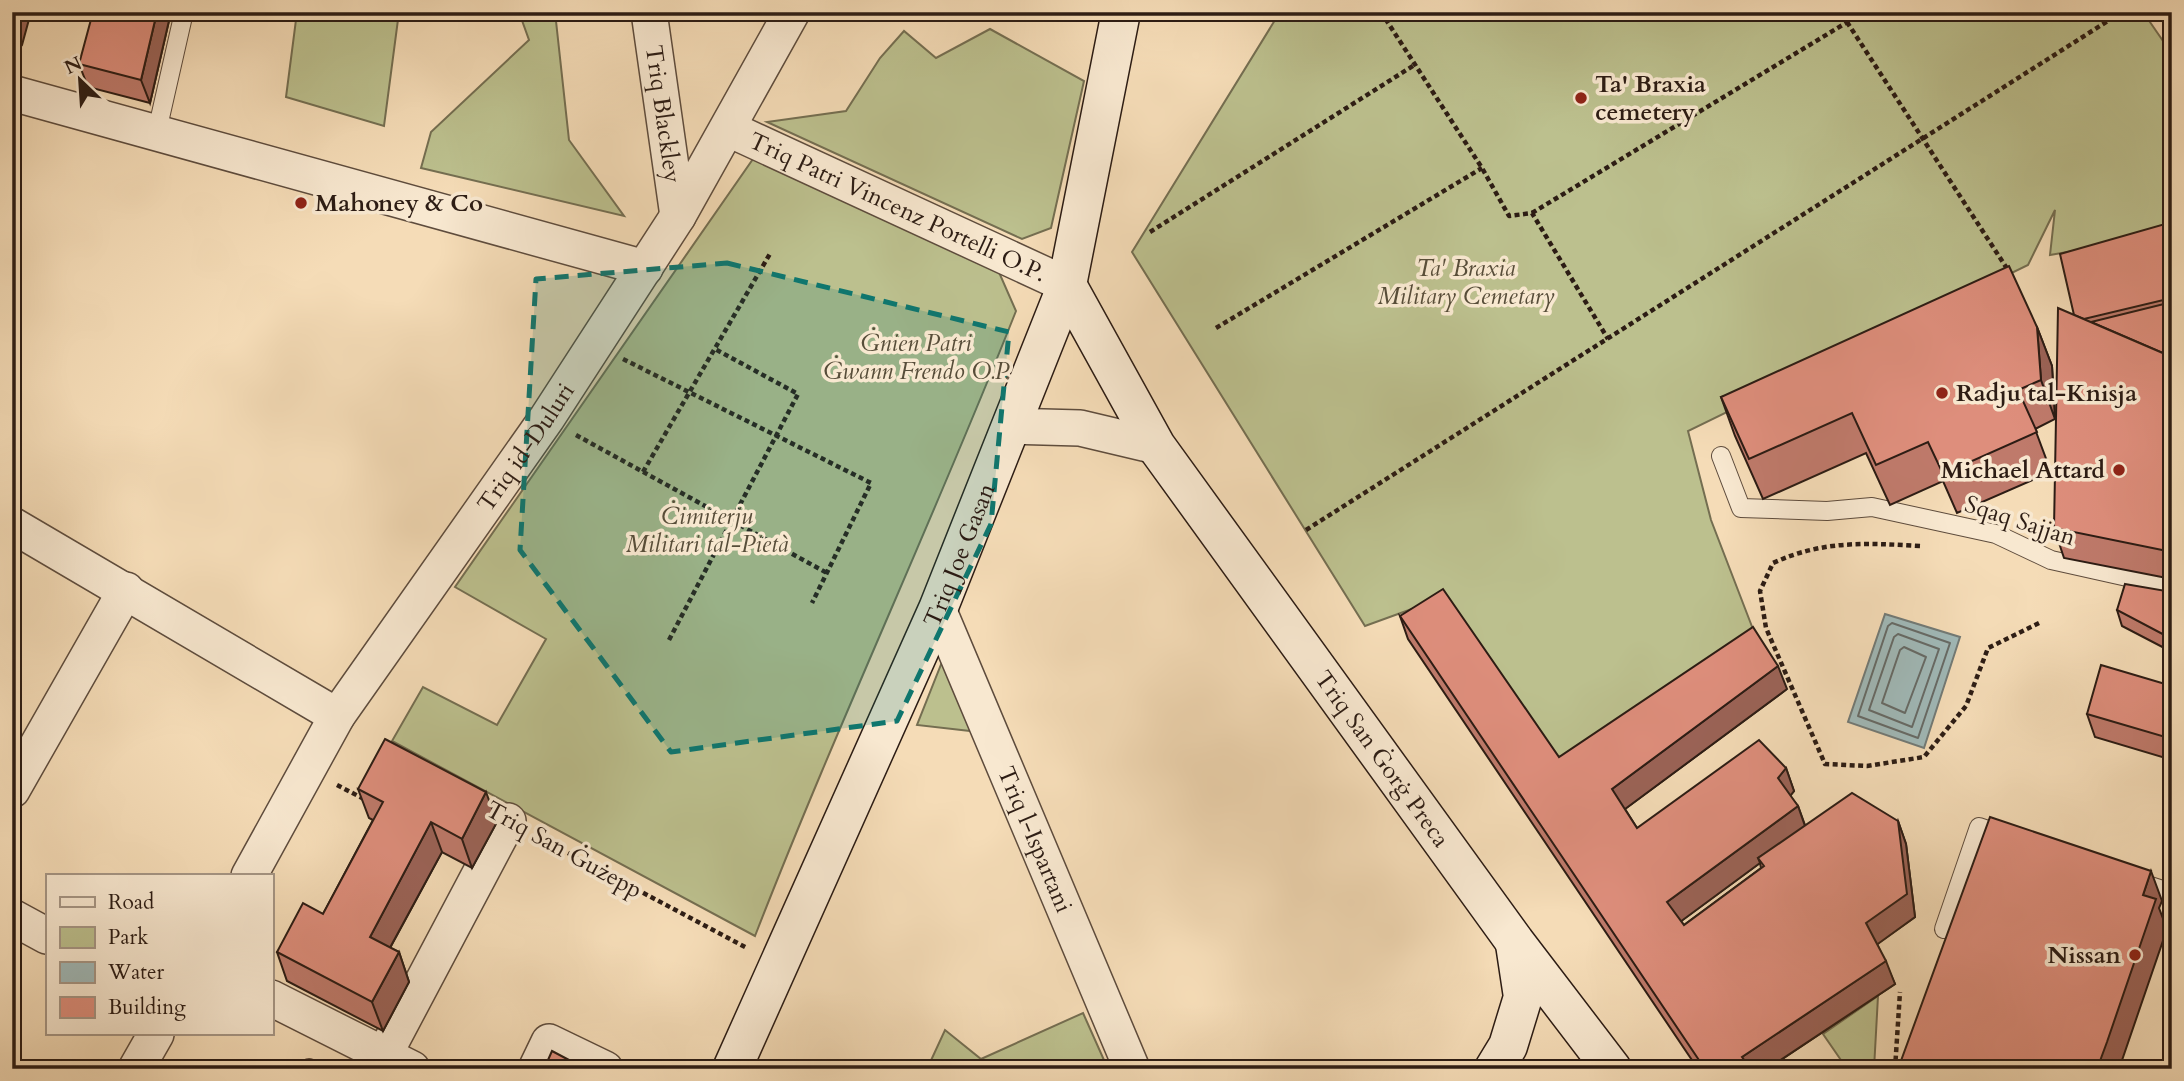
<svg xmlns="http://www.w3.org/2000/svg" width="2184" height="1081" viewBox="0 0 2184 1081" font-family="Cardo,serif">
  <rect width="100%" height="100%" fill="#f5dcb7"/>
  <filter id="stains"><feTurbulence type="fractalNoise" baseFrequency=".00286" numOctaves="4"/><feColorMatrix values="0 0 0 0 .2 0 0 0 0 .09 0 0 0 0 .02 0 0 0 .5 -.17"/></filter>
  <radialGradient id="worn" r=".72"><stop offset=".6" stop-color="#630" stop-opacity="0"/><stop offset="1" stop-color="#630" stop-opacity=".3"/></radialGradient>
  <g fill="#bcc08e" stroke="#746e51" stroke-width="2">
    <polygon points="297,12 399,12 384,126 286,97"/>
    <polygon points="500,12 555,12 569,140 624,216 421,168 431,132 529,40 520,15"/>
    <polygon points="1280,12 2143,12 2172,54 2172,234 2050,255 2055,210 2028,265 1688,431 1711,520 1761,650 1567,780 1431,602 1365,626 1132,252"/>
    <polygon points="990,29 1084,81 1051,228 1022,239 767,122 846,111 880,58 904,31 936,58"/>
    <path d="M753,159L998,270L1016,311C933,521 837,725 755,936L392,741L423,687L497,725L546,639L455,587Z"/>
    <polygon points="944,657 979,732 917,725"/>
    <polygon points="1878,996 1874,1069 1836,1069 1843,1063 1823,1034"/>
    <polygon points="1083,1013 1108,1069 927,1069 945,1030 981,1059"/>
  </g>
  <polygon fill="#a0b9b8" stroke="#727a76" stroke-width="2" points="1885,614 1960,637 1924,748 1848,722"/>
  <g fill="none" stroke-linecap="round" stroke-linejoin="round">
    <g stroke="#666a66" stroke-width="2">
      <polygon points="1892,623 1950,643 1918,738 1858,716 1888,626"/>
      <polygon points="1898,634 1939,649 1912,727 1869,710 1894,637"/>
      <polygon points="1904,647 1926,657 1905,713 1882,703 1900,650"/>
    </g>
    <defs>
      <g id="lane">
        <polyline points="157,131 184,12"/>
        <polyline points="1721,456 1741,508 1827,511 1872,507 1996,534 2051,560 2172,587"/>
        <polyline points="2135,881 2172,893"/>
        <polyline points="1944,929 1979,827 2006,836"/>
        <polyline points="309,1068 311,1069"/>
      </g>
      <g id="street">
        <path id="s1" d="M649,12L678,216"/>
        <polyline points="12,93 645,268"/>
        <path id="s2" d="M729,129L1067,285"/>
        <polyline points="1010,426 1080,428 1156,446"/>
        <polyline points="12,525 337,716"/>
        <path id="s3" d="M938,609L1132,1069"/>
        <polyline points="12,790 126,590"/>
        <path id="s4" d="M249,876L337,716L547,418L678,216L792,12"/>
        <polyline points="12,917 47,936"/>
        <polyline points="271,998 412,1069"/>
        <polyline points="384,1055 508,821"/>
        <polyline points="136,1069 156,1034"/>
        <polyline points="536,1069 549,1042 605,1069"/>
      </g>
      <g id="secondary">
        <path id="s5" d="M1067,285L1156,446L1515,942L1612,1069"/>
        <path id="s6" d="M732,1069L938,609L1067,285L1121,12"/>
        <polyline points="1494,1069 1508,1046 1523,997 1515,944"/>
      </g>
    </defs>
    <use href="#lane" stroke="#5e4c3d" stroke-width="20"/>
    <use href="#street" stroke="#5e4c3d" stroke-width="38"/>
    <use href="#secondary" stroke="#2c1c14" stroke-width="41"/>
    <g stroke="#2c1c14" stroke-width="4.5" stroke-dasharray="5 3.5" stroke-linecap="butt">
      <polyline points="1381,12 1482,168 1509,216 1532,213 1608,339"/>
      <polyline points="1847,22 2006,267"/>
      <polyline points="1532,213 1864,12"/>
      <polyline points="1150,232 1416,64"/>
      <polyline points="1216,328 1482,168"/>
      <polyline points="623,359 871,483 812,603"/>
      <polyline points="576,435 827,573"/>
      <polyline points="643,472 771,252"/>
      <polyline points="1306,530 2122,12"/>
      <path d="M1920,546C1867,543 1823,540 1773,563L1760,591L1766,628L1825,764L1867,766L1924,757L1966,706L1988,648L2039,623"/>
      <polyline points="669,640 798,394 715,349"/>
      <polyline points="337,785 364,799"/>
      <polyline points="538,837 747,948"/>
      <polyline points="1895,1069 1900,992"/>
    </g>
    <use href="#lane" stroke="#f8e8d0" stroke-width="18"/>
    <use href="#street" stroke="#f8e8d0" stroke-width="35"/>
    <use href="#secondary" stroke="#f8e8d0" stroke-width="38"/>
  </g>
  <g fill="#bf7a6b" stroke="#2c1c14" stroke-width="2" fill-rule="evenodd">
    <polygon points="171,12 150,103 88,87 79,64"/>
    <polygon points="2172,222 2172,579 2064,558 2054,528 2074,315"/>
    <polygon points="2037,327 2052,366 2055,419 2035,429 2051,472 1957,513 1943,481 1890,505 1866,453 1763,499 1735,436 1721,397"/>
    <polygon points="2172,592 2172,652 2122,626 2117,610"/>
    <path d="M1400,616L1559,757L1787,689L1625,809L1637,828L1786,768L1794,791L1790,796L1798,806L1805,825L1898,821L1906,844L1915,917L1877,944L1895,984L1767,1069H1698L1408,639ZM1760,863L1761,868L1684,925L1681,921Z"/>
    <polygon points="2172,686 2172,760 2095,737 2087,714"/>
    <polygon points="358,789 497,822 472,868 442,852 390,948 399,952 409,982 383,1031 287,981 277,952 323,914 373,820 369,818"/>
  </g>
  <g fill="#9b6357" stroke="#2c1c14" stroke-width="2">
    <polygon points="12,12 31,12 22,45 12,58"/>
    <polygon points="157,12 171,12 150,103 141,80"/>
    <polygon points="2037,327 2052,366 2055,419 2041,380"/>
    <polygon points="1778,666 1787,689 1621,812 1612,789"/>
    <polygon points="1786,768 1794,791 1786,801 1778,778"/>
    <polygon points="486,792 497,822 472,868 462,839"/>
    <polygon points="1798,806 1806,829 1758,858 1760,863 1676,925 1667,902"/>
    <polygon points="1898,821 1906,844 1915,917 1875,946 1866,923"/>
    <polygon points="431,822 442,852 380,966 370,937"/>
    <polygon points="2151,871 2162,901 2159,908 2167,929 2119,1069 2097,1069 2143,895"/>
    <polygon points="399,952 409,982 383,1031 372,1002"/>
    <polygon points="1886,961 1895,984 1767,1069 1747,1069 1742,1057"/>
  </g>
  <g fill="#de8e7c" stroke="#2c1c14" stroke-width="2">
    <polygon points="93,12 157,12 141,80 79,64"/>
    <polygon points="2172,222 2172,298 2084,319 2074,315 2060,254"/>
    <polygon points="2009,266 2037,327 2041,380 2018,390 2037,432 1943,474 1928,442 1876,465 1852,413 1749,459 1721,397"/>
    <polygon points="2172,302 2172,357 2091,322"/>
    <polygon points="2058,308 2172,357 2172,552 2054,528"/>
    <polygon points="2125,584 2172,592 2172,639 2117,610"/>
    <polygon points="1443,589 1559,757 1753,627 1778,666 1612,789 1637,828 1759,740 1786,768 1778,778 1798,806 1667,902 1684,925 1764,866 1758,858 1852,793 1898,821 1907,894 1866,923 1886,961 1742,1057 1751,1069 1705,1069 1400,616"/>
    <polygon points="2101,665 2172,686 2172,739 2087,714"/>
    <polygon points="385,739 486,792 462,839 431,822 370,937 399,952 372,1002 277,952 303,903 323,914 383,802 358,789"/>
    <polygon points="1990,817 2151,871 2143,895 2156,899 2107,1042 2097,1069 1898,1069"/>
    <polygon points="552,1051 586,1069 544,1069"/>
  </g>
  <path fill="#0f766e" fill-opacity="0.2" stroke="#0f766e" stroke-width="5" stroke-dasharray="14 9" stroke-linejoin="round" d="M727,263L1009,332L991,524L897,721L671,752L520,550L536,279Z"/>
  <g fill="#8f2418" stroke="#f8e8d0" stroke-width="2.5">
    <circle cx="1581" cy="98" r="7"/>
    <circle cx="301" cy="203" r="7"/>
    <circle cx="1942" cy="393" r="7"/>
    <circle cx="2119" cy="470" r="7"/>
    <circle cx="2135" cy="955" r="7"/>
  </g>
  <g text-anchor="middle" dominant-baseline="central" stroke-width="7" stroke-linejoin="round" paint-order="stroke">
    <g font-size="24" font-weight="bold" fill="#2c1c14" stroke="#f8e8d0" text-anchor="start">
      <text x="1595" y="84">Ta' Braxia<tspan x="1595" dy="28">cemetery</tspan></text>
      <text x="315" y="203">Mahoney &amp; Co</text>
      <text x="1956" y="393">Radju tal-Knisja</text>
      <text x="2105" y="470" text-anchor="end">Michael Attard</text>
      <text x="2121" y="955" text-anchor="end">Nissan</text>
    </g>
    <g font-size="24" fill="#2c1c14" stroke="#f8e8d0">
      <text stroke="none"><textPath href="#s1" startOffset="103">Triq Blackley</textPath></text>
      <text stroke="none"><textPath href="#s2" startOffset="186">Triq Patri Vincenz Portelli O.P.</textPath></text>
      <text stroke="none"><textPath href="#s4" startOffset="511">Triq id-Duluri</textPath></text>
      <text transform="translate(2020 521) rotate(18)">Sqaq Sajjan</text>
      <text stroke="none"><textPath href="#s6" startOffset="562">Triq Joe Gasan</textPath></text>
      <text stroke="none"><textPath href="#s5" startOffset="570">Triq San Ġorġ Preca</textPath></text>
      <text stroke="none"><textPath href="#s3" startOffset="250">Triq l-Ispartani</textPath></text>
      <text transform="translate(564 850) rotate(29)">Triq San Ġużepp</text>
    </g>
    <g font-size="24" font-style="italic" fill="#574d39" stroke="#f8e8d0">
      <text x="1466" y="268">Ta' Braxia<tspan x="1466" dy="28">Military Cemetary</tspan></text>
      <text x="916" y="343">Ġnien Patri<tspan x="916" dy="28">Ġwann Frendo O.P.</tspan></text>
      <text x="707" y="516">Ċimiterju<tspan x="707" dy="28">Militari tal-Pietà</tspan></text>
    </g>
  </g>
  <rect width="2184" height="1081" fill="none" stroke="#f5dcb7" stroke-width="42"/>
  <rect x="14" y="14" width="2156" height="1053" fill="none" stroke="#2c1c14" stroke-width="3.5"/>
  <rect x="21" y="21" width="2142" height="1039" fill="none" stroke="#2c1c14" stroke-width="2"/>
  <rect x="46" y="874" width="228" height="161" fill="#f8e8d0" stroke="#a69685" stroke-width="2"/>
  <rect x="60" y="897" width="35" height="10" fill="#f8e8d0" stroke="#a69685" stroke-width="2"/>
  <text x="108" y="909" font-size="21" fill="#2c1c14">Road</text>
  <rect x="60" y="927" width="35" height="21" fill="#bcc08e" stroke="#a69685" stroke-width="2"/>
  <text x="108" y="944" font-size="21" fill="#2c1c14">Park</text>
  <rect x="60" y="962" width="35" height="21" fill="#a0b9b8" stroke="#a69685" stroke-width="2"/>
  <text x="108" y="979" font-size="21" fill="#2c1c14">Water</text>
  <rect x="60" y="997" width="35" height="21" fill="#de8e7c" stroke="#a69685" stroke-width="2"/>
  <text x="108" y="1014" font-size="21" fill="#2c1c14">Building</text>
  <g transform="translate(80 80) rotate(335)" stroke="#f8e8d0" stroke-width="5" paint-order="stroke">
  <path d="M0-5L12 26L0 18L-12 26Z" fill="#2c1c14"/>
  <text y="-10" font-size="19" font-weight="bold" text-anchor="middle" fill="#2c1c14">N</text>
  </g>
  <rect width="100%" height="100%" filter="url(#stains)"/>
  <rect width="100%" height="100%" fill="url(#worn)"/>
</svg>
